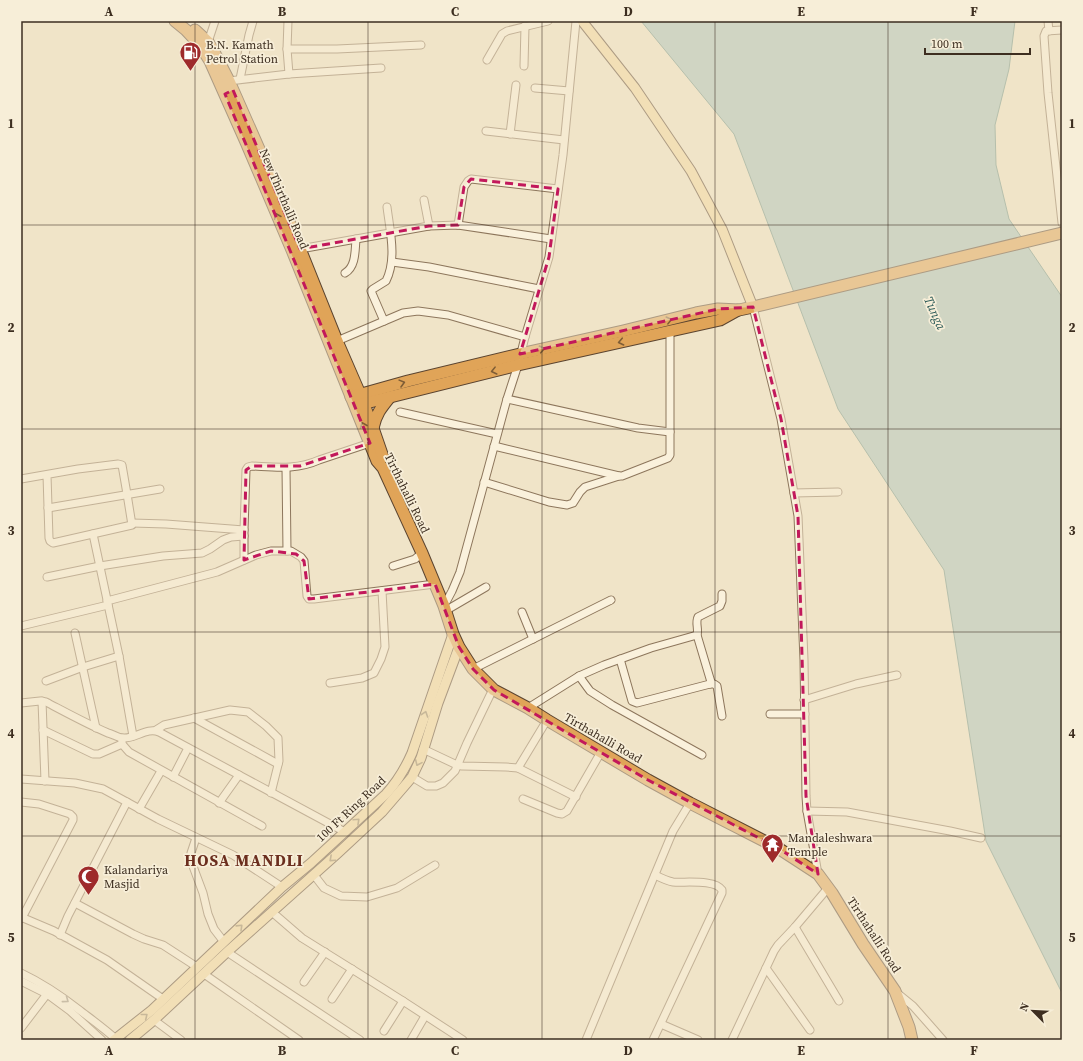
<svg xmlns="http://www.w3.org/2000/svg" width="1083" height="1061" viewBox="0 0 1083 1061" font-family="'Source Serif 4',serif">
  <rect width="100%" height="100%" fill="#f0e4c8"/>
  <polygon fill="#a9c4bc" stroke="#6f938a" points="641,21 1015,21 1009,69 995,125 996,165 1009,219 1062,297 1062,993 986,841 944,570 838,409 734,134"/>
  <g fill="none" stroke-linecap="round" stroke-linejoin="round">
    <defs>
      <g id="minor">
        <polyline points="288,21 287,49 289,74"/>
        <polyline points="1048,21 1049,31"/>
        <polyline points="1062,30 1046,31 1044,36 1048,93 1062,223"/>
        <polyline points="208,42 215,21"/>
        <polyline points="287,49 337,49 421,45"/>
        <polyline points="487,60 502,34 507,31 548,21"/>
        <polyline points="524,66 525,26"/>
        <polyline points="240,79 249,35 253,21"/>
        <polyline points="229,81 289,74 381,68"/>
        <polyline points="535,88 569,91"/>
        <polyline points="486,131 564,140"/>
        <polyline points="510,134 516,85"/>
        <polyline points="424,200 429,226"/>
        <polyline points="458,225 464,187 468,181 471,179 558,189"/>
        <polyline points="300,249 429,226 458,225 551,239"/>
        <polyline points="392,262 429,267 539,289"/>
        <path d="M345,273C356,267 355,250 356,239"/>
        <polyline points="753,307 781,419 798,516 804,660 806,796 807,811 818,874"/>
        <path d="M384,321L371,291L373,289L386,281C397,259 390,231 387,207"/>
        <polyline points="337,341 403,313 418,311 448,315 525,337"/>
        <polyline points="507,399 638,428 670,432"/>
        <polyline points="400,412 497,434"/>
        <polyline points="494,446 619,476"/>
        <polyline points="286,468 287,551"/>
        <polyline points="21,479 78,469 118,464 122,465 127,494 132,525 53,543 50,541 49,538 47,475"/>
        <polyline points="484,482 549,502 567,505 573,503 580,492 585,487 619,476 622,476 668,458 670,455 670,332"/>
        <polyline points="794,493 838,492"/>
        <polyline points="48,508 160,489"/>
        <polyline points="132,523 166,524 244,530"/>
        <polyline points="93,534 119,656 133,736"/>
        <path d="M244,560V530L246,470L248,467L252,466C275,467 297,470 319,460L370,443"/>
        <polyline points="393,566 415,559 422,553"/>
        <polyline points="47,577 100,566 163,556 202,553 210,549 223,540 231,537 244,536"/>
        <polyline points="107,601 217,572 256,555 271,551 291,551 301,557 304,561 307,596 309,599 314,599 435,584"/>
        <polyline points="444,606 452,591 460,572 507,399 518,365 525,337 549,257 563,155 576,21"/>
        <polyline points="445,611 486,587"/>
        <polyline points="522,612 533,639"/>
        <polyline points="21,626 108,605"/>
        <polyline points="75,633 96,728"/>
        <polyline points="620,659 632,701 637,703 710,684 714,684 717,686 722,716"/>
        <polyline points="473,669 611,600"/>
        <polyline points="579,676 590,691 612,705 702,755"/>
        <polyline points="46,681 83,667 119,656"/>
        <polyline points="330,683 362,678 374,673 381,659 385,647 382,591"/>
        <path d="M710,684L711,682L697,635C699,629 695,623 698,617L720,606L722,601V594"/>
        <polyline points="804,700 856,684 897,675"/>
        <polyline points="42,701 45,781"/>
        <path d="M21,703L40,701L46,702C67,713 87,724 108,733C113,734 118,738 123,738C135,739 147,727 159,732L345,832"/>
        <polyline points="528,708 579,676 604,665 651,648 697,635"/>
        <polyline points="770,714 805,714"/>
        <polyline points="194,718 278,764"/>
        <polyline points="43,730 93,754 99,754 122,744"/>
        <polyline points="156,730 164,725 230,710 248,712 266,726 278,738 279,761 271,793"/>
        <polyline points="122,738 122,744 129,752 262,826"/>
        <polyline points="423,749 457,765 462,766 506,767 518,768 576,797"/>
        <polyline points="518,768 547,720"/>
        <polyline points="173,777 188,748"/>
        <polyline points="412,777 427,786 436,786 443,783 455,771 467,743 493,689"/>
        <polyline points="21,779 75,783 103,789 158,819 233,855 282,887"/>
        <polyline points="523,799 557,813 562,814 567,811 601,752"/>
        <polyline points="21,802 39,804 70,814 73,817 73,820 22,918"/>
        <polyline points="219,803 239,775"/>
        <polyline points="139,809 161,771"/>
        <polyline points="807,811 847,812 950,831 981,838"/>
        <polyline points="196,838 191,853 191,861 203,893 208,914 214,929 224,942"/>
        <polyline points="314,875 324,888 341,896 367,897 397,888 435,865"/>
        <polyline points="75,903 133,934 144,939 163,945 197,967"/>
        <polyline points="272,912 302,938 403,1001 463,1040"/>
        <polyline points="21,917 54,931 107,960 163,999"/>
        <polyline points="795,927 839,1001"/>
        <polyline points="60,935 68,916 127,802"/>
        <polyline points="227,952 360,1040"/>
        <polyline points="766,968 810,1030"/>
        <path d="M21,973C42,983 60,995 78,1009C91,1019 105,1029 117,1040"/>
        <polyline points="204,974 299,1040"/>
        <polyline points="21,981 47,994 70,1011 102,1040"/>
        <polyline points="304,982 325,952"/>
        <polyline points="897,993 913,1006 943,1040"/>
        <polyline points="332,999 352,969"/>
        <polyline points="154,1020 181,1040"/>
        <polyline points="661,1024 698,1040"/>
        <polyline points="21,1028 47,994"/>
        <polyline points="384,1031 403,1001"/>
        <polyline points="411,1040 425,1016"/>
        <polyline points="586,1040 673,831 690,803"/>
        <path d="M653,1040L722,893V890C715,879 685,883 673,882C667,881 661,878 655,875"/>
        <polyline points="732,1040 774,951 778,945 795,927 828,888"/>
      </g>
      <g id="major">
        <polyline points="582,21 635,88 691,171 722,229 753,307"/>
        <path d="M114,1040L152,1010L282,887L311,863L386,794C397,782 405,769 412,753L453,634"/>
        <polyline points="130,1040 154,1020 227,952 338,853 382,812 407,783 412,777 421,758 438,703 459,647"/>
      </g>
      <g id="highway">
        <polyline points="175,21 186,30 200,45 210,61 246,142 292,250 377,461 383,468 422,553 444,606 453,634 459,647 473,669 494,690 528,708 547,720 648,780 690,803 778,848 818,874 832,893 863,944 895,991 909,1027 912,1040"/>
        <polyline points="195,30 208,42 214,52 229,81 270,174 337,341 360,394 373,428 383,457"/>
        <polyline points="351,397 408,381 520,354 623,331 696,313 718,309 739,310 753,307 1062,233"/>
        <polyline points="358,405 518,365 720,320 738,310"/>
        <path d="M373,428C376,414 381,408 390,397"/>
      </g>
    </defs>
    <use href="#minor" stroke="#8d765c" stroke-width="9"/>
    <use href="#major" stroke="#5b4430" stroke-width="11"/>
    <use href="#highway" stroke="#5b4430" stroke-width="13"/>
    <use href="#minor" stroke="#faf1dc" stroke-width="7"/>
    <use href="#major" stroke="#f3d9a0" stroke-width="9"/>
    <use href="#highway" stroke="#e0a458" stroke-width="11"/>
  </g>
  <defs><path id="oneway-chevron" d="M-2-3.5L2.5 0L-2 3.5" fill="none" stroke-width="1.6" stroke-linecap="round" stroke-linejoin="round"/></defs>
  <g stroke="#7e5d36">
    <use href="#oneway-chevron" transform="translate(277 216) rotate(-113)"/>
    <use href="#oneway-chevron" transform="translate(669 320) rotate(-14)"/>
    <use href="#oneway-chevron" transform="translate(621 342) rotate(168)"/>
    <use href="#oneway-chevron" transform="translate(542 349) rotate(-12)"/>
    <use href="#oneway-chevron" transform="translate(494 371) rotate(166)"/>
    <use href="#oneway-chevron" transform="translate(402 383) rotate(-15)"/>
    <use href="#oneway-chevron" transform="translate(363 425) rotate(-112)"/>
  </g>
  <g stroke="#988460">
    <use href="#oneway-chevron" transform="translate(425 714) rotate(-71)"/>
    <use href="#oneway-chevron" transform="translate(418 763) rotate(114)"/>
    <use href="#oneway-chevron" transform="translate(357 821) rotate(-43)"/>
    <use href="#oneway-chevron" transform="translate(332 859) rotate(138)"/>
    <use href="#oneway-chevron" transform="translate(240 927) rotate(-44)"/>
    <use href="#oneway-chevron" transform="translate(145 1016) rotate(-39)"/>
  </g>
  <use stroke="#9c907e" href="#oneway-chevron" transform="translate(66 1000) rotate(36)"/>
  <path d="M0 0H1083V1061H0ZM233,90L300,249L429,226L458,225L464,187L471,179L558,189L549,257L520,354L718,309L753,307L781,419L798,516L806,796L818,874L778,848L648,780L494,690L473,669L459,647L435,584L309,599L304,561L296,554L271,551L244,560L246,470L252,466H300L370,443L225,94Z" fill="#f0e4c8" fill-opacity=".55" fill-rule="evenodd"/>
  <path fill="none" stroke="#c2185b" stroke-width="3" stroke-dasharray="8 5" stroke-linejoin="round" d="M233,90L300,249L429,226L458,225L464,187L471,179L558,189L549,257L520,354L718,309L753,307L781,419L798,516L806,796L818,874L778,848L648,780L494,690L473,669L459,647L435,584L309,599L304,561L296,554L271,551L244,560L246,470L252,466H300L370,443L225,94Z"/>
  <path fill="none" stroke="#3d2e20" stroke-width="1" stroke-opacity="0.55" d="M195,21V1040M368,21V1040M542,21V1040M715,21V1040M888,21V1040M21,225H1062M21,429H1062M21,632H1062M21,836H1062"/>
  <defs>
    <symbol id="fuel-pin" viewBox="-11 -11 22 30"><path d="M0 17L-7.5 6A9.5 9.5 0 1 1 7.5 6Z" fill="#9e2a2b" stroke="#f7eed8"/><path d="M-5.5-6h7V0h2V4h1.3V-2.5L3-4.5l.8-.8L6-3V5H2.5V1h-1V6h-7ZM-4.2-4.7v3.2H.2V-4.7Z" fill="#fff"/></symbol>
    <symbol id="temple-pin" viewBox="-11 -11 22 30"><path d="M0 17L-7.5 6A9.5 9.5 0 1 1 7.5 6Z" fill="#9e2a2b" stroke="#f7eed8"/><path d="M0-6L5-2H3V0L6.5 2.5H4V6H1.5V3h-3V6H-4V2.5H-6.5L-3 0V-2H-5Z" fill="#fff"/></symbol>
    <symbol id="mosque-pin" viewBox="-11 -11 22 30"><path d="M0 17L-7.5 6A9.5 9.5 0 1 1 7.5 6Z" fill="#9e2a2b" stroke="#f7eed8"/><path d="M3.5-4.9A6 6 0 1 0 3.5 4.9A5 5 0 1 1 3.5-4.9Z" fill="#fff"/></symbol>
  </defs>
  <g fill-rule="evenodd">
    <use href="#fuel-pin" x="178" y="40" width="25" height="34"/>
    <use href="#temple-pin" x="760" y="832" width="25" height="34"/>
    <use href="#mosque-pin" x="76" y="864" width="25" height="34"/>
  </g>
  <g text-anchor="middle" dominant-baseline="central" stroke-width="3.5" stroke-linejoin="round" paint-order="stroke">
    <g font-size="12" fill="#3d2e20" stroke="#f7eed8" text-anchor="start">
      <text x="206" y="45">B.N. Kamath<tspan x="206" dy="14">Petrol Station</tspan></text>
      <text x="788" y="838">Mandaleshwara<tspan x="788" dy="14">Temple</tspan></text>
      <text x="104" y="870">Kalandariya<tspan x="104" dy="14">Masjid</tspan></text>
    </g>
    <g font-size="12" fill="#3d2e20" stroke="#f7eed8">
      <text transform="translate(284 199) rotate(67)">New Thirthalli Road</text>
      <text transform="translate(407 493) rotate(64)">Tirthahalli Road</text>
      <text transform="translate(603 738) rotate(30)">Tirthahalli Road</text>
      <text transform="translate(351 809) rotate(-43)">100 Ft Ring Road</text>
      <text transform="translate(874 935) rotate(57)">Tirthahalli Road</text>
    </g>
    <g font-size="13" font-style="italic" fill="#2f5d5a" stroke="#f7eed8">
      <text transform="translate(935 313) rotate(66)">Tunga</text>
    </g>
    <g font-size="16" font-weight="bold" letter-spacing="1" fill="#6b2e1e" stroke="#f7eed8">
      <text x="244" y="860">HOSA MANDLI</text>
    </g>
  </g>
  <rect width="1083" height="1061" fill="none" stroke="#f7eed8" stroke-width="44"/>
  <g transform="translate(1033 1011) rotate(294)" stroke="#f7eed8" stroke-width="3" paint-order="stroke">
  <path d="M0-3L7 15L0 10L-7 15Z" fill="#3d2e20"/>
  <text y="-6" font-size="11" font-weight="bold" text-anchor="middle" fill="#3d2e20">N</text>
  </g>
  <path d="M925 48v6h105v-6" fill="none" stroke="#3d2e20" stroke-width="2"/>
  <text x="931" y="48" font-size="12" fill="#3d2e20" stroke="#f7eed8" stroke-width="3" paint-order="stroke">100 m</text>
  <rect x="22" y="22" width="1039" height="1017" fill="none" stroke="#3d2e20" stroke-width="1.5"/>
  <g font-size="13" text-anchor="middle" font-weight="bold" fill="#3d2e20">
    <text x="109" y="16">A</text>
    <text x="282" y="16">B</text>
    <text x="455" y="16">C</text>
    <text x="628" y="16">D</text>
    <text x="801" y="16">E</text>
    <text x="974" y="16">F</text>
    <text x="11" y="128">1</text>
    <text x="1072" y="128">1</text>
    <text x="11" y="332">2</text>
    <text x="1072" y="332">2</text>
    <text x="11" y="535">3</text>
    <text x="1072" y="535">3</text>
    <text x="11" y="738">4</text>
    <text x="1072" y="738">4</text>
    <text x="11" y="942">5</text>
    <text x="1072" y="942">5</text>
    <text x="109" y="1055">A</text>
    <text x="282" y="1055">B</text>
    <text x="455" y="1055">C</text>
    <text x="628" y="1055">D</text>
    <text x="801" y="1055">E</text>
    <text x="974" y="1055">F</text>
  </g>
</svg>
